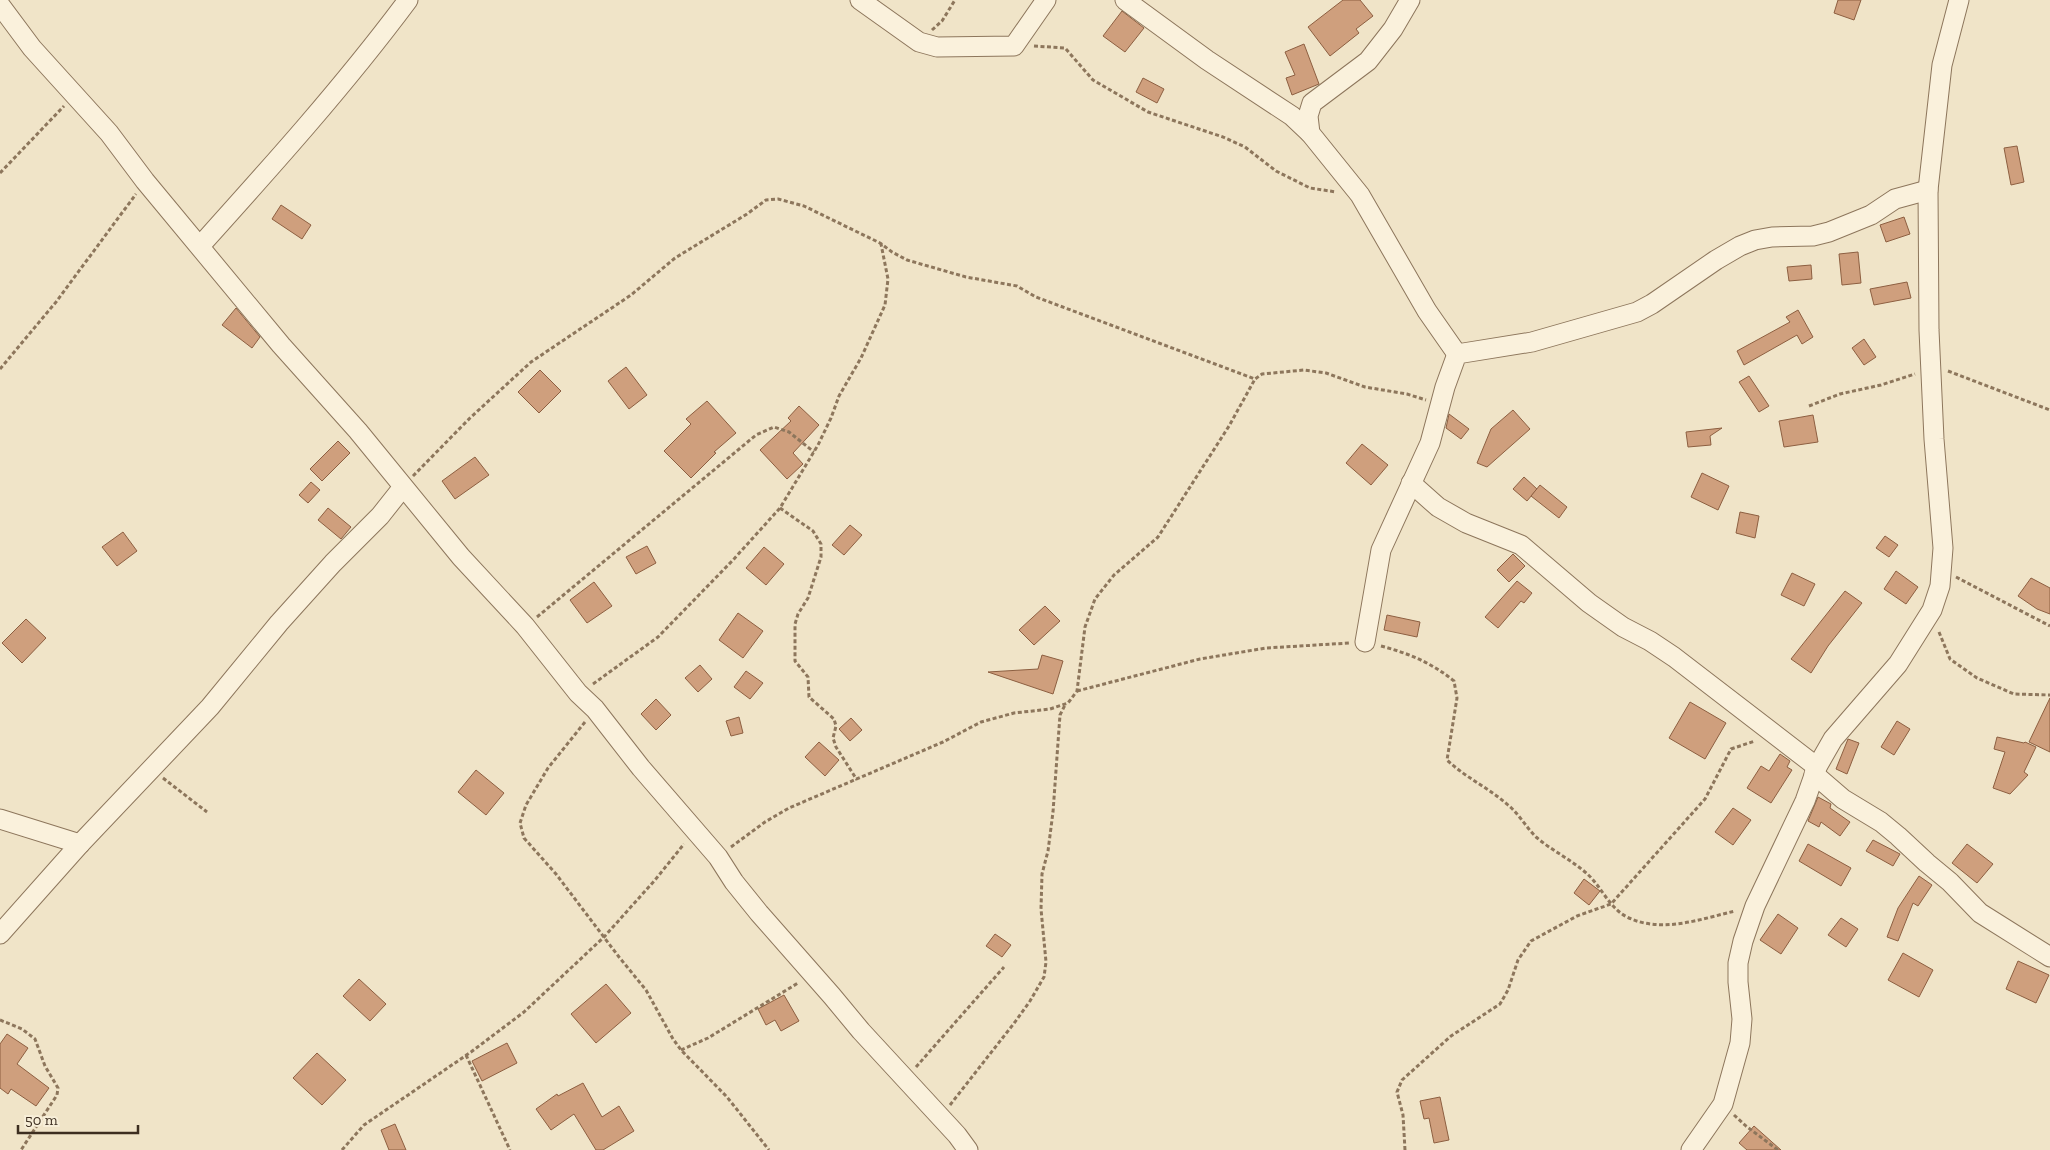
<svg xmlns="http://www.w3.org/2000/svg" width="2050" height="1150" viewBox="0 0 2050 1150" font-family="'Zilla Slab',serif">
  <rect width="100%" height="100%" fill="#f0e4c8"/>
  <g fill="#cf9f7d" stroke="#8d5f41">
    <polygon points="1343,0 1360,0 1373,16 1356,29 1359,33 1330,56 1308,27"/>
    <polygon points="1838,0 1861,0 1854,20 1834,13"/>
    <polygon points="1122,11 1144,28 1125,52 1103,36"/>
    <polygon points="1304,44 1319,84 1292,95 1286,78 1295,75 1285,52"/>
    <polygon points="1143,78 1164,89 1157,103 1136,92"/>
    <polygon points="2017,146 2024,182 2011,185 2004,148"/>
    <polygon points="281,205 311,225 302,239 272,219"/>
    <polygon points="1904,217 1910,234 1886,242 1880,225"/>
    <polygon points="1858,252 1861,283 1842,285 1839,254"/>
    <polygon points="1811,265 1812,279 1789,281 1787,267"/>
    <polygon points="1907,282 1911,298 1874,305 1870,289"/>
    <polygon points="236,308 260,337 252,348 222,325"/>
    <polygon points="1798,310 1813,337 1802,344 1797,335 1744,365 1737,351 1790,322 1786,317"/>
    <polygon points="1864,339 1876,357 1864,365 1852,348"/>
    <polygon points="626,367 647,395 629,409 608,381"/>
    <polygon points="540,370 561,391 539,413 518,392"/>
    <polygon points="1749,376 1769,406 1759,412 1739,382"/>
    <polygon points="707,401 736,433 714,452 716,453 691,478 664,451 691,424 686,419"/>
    <polygon points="799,406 819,425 793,453 803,464 787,479 760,450 791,421 788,418"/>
    <polygon points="1513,410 1530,429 1487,467 1477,463 1491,429"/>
    <polygon points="1449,414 1469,429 1461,439 1446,428"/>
    <polygon points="1813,415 1818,442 1784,447 1779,421"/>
    <polygon points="1722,428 1710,436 1711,445 1688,447 1686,432"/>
    <polygon points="338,441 350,453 322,481 310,469"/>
    <polygon points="1362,444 1388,465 1371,485 1346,463"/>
    <polygon points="475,457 489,475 455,499 442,481"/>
    <polygon points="1702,473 1729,486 1718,510 1691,497"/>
    <polygon points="1524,477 1537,489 1527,501 1513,489"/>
    <polygon points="311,482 320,490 308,503 299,495"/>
    <polygon points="1540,485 1567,507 1559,518 1531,496"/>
    <polygon points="328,508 351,527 341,539 318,520"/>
    <polygon points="1740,512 1759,516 1755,538 1736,533"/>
    <polygon points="850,525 862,535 844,555 832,545"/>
    <polygon points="123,532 137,551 117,566 102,547"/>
    <polygon points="1885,536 1898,545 1889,557 1876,548"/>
    <polygon points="647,546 656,563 636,574 626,557"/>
    <polygon points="764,547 784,564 766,585 746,568"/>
    <polygon points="1513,554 1525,566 1509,582 1497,570"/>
    <polygon points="1896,571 1918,587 1906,604 1884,589"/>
    <polygon points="1792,573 1815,584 1804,606 1781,595"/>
    <polygon points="2031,578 2050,588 2050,614 2037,609 2018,596"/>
    <polygon points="1517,581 1532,593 1524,603 1521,601 1498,628 1485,617"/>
    <polygon points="594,582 612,606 587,623 570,600"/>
    <polygon points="1845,591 1862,603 1828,646 1811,673 1791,659"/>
    <polygon points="1045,606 1060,621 1034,645 1019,630"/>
    <polygon points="738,613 763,631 743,658 719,640"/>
    <polygon points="1387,615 1420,622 1417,637 1384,630"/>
    <polygon points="26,619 46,638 22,663 2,643"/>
    <polygon points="1042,655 1063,661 1053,694 988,672 1038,669"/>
    <polygon points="700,665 712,679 698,692 685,678"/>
    <polygon points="746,671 763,683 750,699 734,687"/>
    <polygon points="2050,698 2050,752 2029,742"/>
    <polygon points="656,699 671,715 656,730 641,714"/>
    <polygon points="1690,702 1726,723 1705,759 1669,738"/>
    <polygon points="739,717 743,733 731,736 726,721"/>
    <polygon points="851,718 862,730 850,741 839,729"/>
    <polygon points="1897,721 1910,729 1894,755 1881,747"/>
    <polygon points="1997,737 2024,743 2025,742 2036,747 2024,772 2028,775 2010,794 1993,788 2005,752 1994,749"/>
    <polygon points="1848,739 1859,743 1847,774 1836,769"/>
    <polygon points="819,742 839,760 825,776 805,757"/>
    <polygon points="1780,754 1790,761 1787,767 1792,770 1771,803 1747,788 1761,766 1769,771"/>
    <polygon points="476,770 504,793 486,815 458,792"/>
    <polygon points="1818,797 1831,804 1830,808 1850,822 1840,836 1821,822 1819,827 1808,821"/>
    <polygon points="1733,808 1751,820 1733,845 1715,832"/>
    <polygon points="1873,840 1900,854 1893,866 1866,851"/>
    <polygon points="1808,844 1851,868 1841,886 1799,861"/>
    <polygon points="1967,844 1993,864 1977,883 1952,863"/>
    <polygon points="1919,876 1932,885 1918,906 1913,903 1898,941 1887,937 1898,908"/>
    <polygon points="1584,879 1600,891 1589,905 1574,893"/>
    <polygon points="1778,914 1798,928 1781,954 1760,940"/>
    <polygon points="1841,918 1858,929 1846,947 1828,935"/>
    <polygon points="995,934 1011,945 1002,957 986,946"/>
    <polygon points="1903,953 1933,970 1919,997 1888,980"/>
    <polygon points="2018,961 2049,975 2036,1003 2006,989"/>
    <polygon points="359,979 386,1004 370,1021 343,996"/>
    <polygon points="606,984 631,1013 596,1043 571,1014"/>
    <polygon points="784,995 799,1021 781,1031 775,1020 766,1025 758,1009"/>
    <polygon points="7,1034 28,1048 17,1064 49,1088 36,1106 11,1089 8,1094 0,1088 0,1044"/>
    <polygon points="507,1043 517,1063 482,1081 472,1061"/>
    <polygon points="317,1053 346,1080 322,1105 293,1078"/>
    <polygon points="583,1083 602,1117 619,1106 634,1131 603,1150 596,1150 574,1114 551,1130 536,1109 557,1094 558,1096"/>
    <polygon points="1440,1097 1449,1140 1434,1143 1429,1118 1424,1119 1420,1101"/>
    <polygon points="395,1124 406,1150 389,1150 381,1130"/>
    <polygon points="1754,1126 1781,1150 1747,1150 1739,1143"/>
  </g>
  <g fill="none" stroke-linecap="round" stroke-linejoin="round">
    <defs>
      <g id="minor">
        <polyline points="860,0 919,42 937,47 1014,46 1046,0"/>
        <polyline points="1125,0 1207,60 1292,116 1310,133"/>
        <polyline points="1410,0 1393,29 1368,61 1312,103 1308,116 1310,133 1360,195 1427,311 1457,354"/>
        <polyline points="0,5 32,48 109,133 145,181 281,345 358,431 461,557 525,626 578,693 595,709 641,768 718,857 734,882 759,913 832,996 861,1031 957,1135 968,1150"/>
        <path d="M200,246C272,166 344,86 408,0"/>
        <polyline points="1411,483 1438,507 1466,523 1521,545 1589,603 1623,627 1650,641 1674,657 1817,767"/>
        <polyline points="1365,642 1381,550 1430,443 1445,387 1457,354 1532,342 1637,312 1652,304 1716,260 1740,246 1755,240 1772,237 1813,236 1829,232 1871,215 1895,199 1928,190"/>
        <polyline points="1814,774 1843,799 1881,822 1898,836 1927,863 1950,882 1980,913 2050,957"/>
        <polyline points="0,819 80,844"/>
        <polyline points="0,934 80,844 210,707 279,623 333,563 380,516 403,487"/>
        <polyline points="1691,1150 1723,1104 1740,1043 1742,1019 1738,982 1738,963 1743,941 1755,906 1805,801 1817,767 1833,739 1898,664 1932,610 1940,586 1943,548 1934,439 1929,330 1928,190 1942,65 1959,0"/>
      </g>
    </defs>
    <use href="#minor" stroke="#8d765c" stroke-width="21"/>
    <g stroke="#8d765c" stroke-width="3" stroke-dasharray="4 2.5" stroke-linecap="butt">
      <polyline points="932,30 942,21 955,0"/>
      <polyline points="1034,46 1065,48 1093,80 1148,112 1223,137 1245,147 1276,171 1310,188 1336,192"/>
      <polyline points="0,173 64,106"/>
      <polyline points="0,369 56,302 136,194"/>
      <polyline points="1948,371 2050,410"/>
      <polyline points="1809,406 1840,394 1881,385 1915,374"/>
      <polyline points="413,476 470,418 531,362 631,295 675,258 747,214 766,200 778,199 804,206 880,243 892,252 907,260 966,277 1017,286 1036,297 1255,379 1262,374 1304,370 1326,373 1365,387 1407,394 1426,400"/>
      <polyline points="780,508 813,531 821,544 821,557 808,598 798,614 795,624 795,661 808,677 809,697 834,719 836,726 833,738 836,747 857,780"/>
      <polyline points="1956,577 2050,626"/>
      <polyline points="537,617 756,435 774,427 789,432 814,452"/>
      <polyline points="1939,632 1950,659 1977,678 2014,694 2050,695"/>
      <path d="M1381,646C1408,653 1432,663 1454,681L1457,698L1447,760C1466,778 1489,788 1508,805C1519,814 1526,827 1536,837C1551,850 1570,859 1585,872C1601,885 1608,907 1627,917C1661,934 1701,919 1735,911"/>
      <polyline points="593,684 658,637 733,560 780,508 818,445 831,418 839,396 861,358 885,305 888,279 881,244"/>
      <polyline points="1077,691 1200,659 1266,648 1350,643"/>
      <polyline points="585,722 548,768 526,805 520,823 524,838 556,874 619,957 646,990 673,1039 681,1050 727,1097 769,1150"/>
      <polyline points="163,778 207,812"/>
      <polyline points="731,847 765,822 789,808 943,742 981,722 1014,713 1050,709 1068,703 1077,691 1085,627 1095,599 1114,575 1158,537 1229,426 1255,379"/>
      <polyline points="0,1020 22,1029 35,1039 45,1066 58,1088 57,1095 21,1150"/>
      <polyline points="681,1050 708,1038 798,983"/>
      <polyline points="466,1055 510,1150"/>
      <polyline points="916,1067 1004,967"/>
      <polyline points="950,1105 1015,1022 1030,1001 1044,977 1046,962 1041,909 1042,874 1048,851 1053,812 1060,715 1065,705"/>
      <polyline points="1734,1115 1746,1126 1778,1150"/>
      <polyline points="342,1150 364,1125 471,1052 524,1012 604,937 655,880 684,844"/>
      <polyline points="1405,1150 1403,1115 1397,1092 1402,1080 1451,1036 1500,1004 1508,990 1518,960 1531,941 1577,916 1611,904 1705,799 1731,749 1755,741"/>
    </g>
    <use href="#minor" stroke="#faf1dc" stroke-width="19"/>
  </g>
  <path d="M18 1125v8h120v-8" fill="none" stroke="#3d2e20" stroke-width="2.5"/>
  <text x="25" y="1125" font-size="15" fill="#3d2e20" stroke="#f7eed8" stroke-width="4" paint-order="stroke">50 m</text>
</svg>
